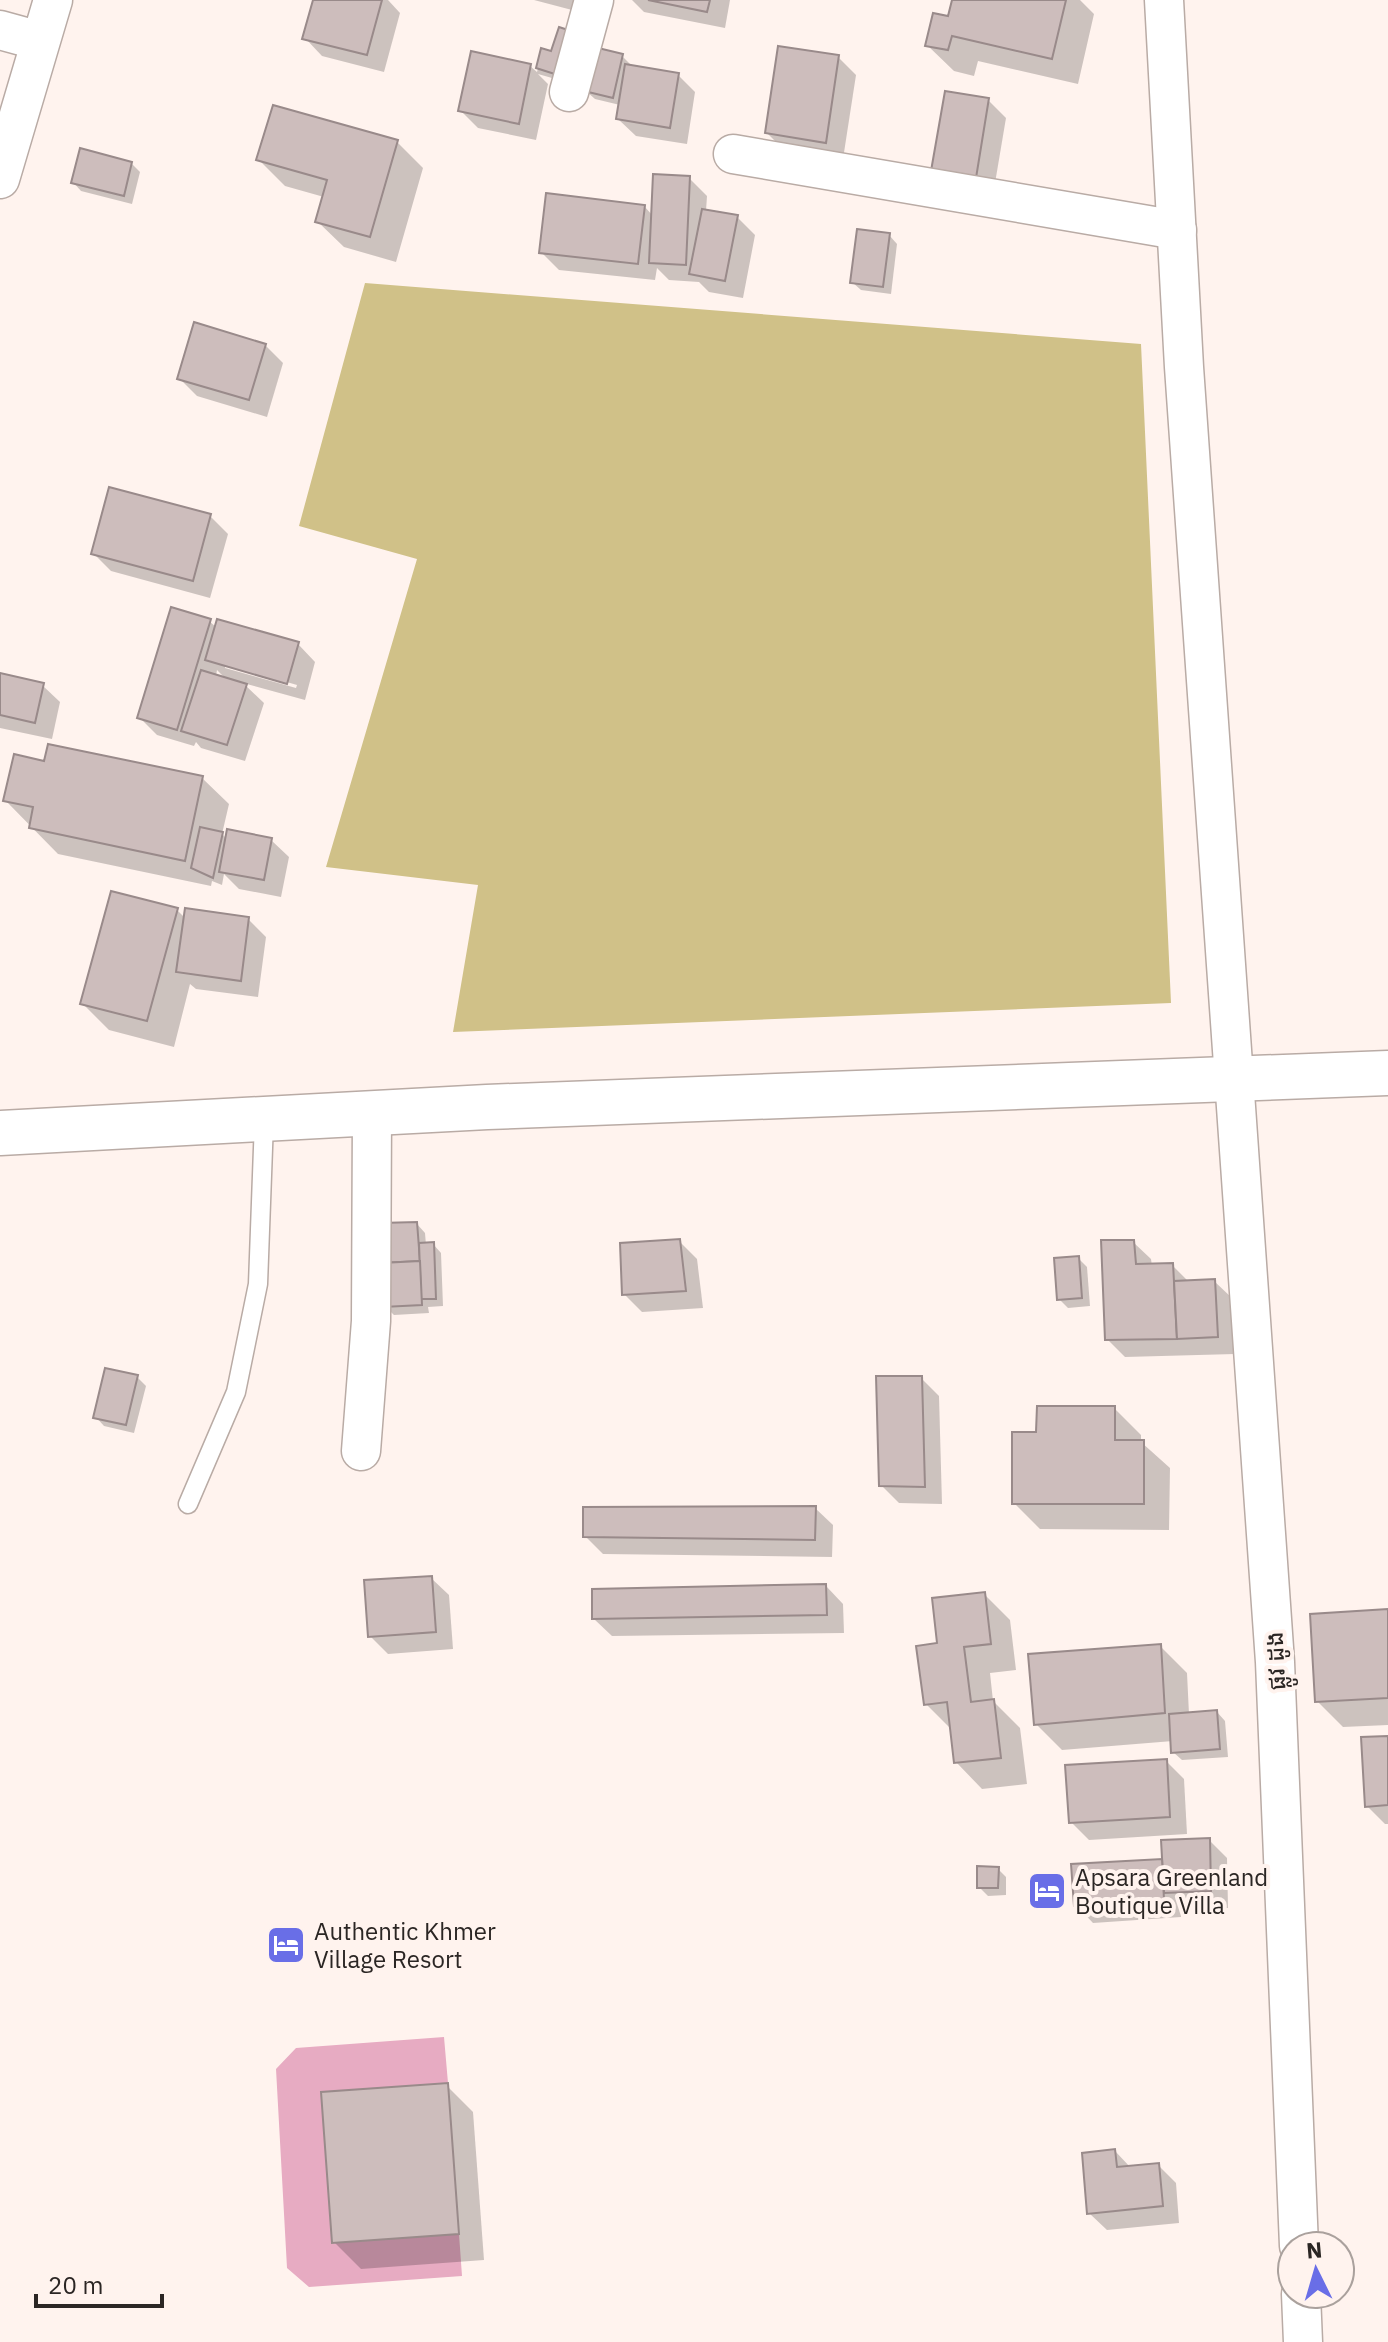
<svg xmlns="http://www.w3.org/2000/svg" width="1388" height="2342" viewBox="0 0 1388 2342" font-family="'IBM Plex Sans','Noto Sans Khmer',sans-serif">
  <rect width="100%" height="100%" fill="#fff3ee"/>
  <polygon fill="#d0c188" points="365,283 1141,344 1171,1003 453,1032 478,885 326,867 417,559 299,526"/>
  <polygon fill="#e7abc2" points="444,2037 448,2083 321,2093 332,2243 459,2234 462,2276 309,2287 287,2268 276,2069 296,2048"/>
  <g fill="#0003" fill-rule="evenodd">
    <polygon points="315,0 388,0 400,13 384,72 322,56 305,38"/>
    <polygon points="534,0 595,0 591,15"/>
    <polygon points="632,0 730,0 725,28 644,12"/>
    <polygon points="954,0 1080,0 1094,14 1078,84 978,61 974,76 954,71 927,45 949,19"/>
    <polygon points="543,50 573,84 538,74 548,84 536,140 478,128 460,110 530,66 537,72"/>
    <polygon points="622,56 630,64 630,67 678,75 695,92 687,144 636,136 618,119 620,105 595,99 586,91"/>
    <polygon points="838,57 856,75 843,159 785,151 767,133"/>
    <polygon points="988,100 1006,118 993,195 951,188"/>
    <polygon points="397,142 423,168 396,262 344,247 317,221 324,197 285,186 259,160"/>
    <polygon points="131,163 140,172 132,204 81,191 73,182"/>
    <polygon points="689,178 707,196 706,211 737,217 755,235 743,298 709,292 699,282 669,280 657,268 655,280 559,270 541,252 644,206 653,216"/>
    <polygon points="889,235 897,244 891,294 861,290 852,282"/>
    <polygon points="265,345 283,363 267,417 197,396 180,379"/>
    <polygon points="210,516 228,534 210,598 111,571 93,553"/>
    <path d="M209,621L216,627L298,644L315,662L305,700L243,683L264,703L245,761L201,748L196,742L194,746L157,735L139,717ZM225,664L297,685L296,688L225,668ZM217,670L227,680L216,676Z"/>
    <polygon points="0,675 42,685 60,702 52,739 0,728"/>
    <polygon points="46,763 202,778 229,804 222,834 227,839 271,840 289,857 281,897 239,889 224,874 222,885 212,881 211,886 58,854 6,801"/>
    <polygon points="177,910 185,918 248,919 266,937 258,997 196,989 190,984 174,1047 109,1030 83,1004"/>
    <polygon points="417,1224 425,1233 426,1245 433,1244 441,1253 443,1306 428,1307 429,1313 394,1315 385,1306"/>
    <polygon points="679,1241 697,1259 703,1308 642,1312 624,1294"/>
    <polygon points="1133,1242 1151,1259 1152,1266 1172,1265 1189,1282 1214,1281 1232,1298 1235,1354 1125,1357 1107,1339"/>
    <polygon points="1078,1258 1087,1267 1090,1306 1068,1308 1059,1299"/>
    <polygon points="137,1377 146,1386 134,1433 104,1426 96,1417"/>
    <polygon points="921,1378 939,1396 942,1504 899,1503 881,1485"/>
    <polygon points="1114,1408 1141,1435 1141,1442 1170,1468 1169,1530 1040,1529 1014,1503 1038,1434"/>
    <polygon points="815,1508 833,1525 832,1557 603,1554 585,1536"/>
    <polygon points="431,1578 449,1595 453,1649 388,1654 370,1636"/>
    <polygon points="826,1586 843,1604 844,1633 612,1636 594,1619"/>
    <polygon points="984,1594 1010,1620 1016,1670 990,1673 993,1701 1020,1728 1027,1784 982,1789 956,1762 952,1730 926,1704 940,1645"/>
    <polygon points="1388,1611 1388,1725 1343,1727 1317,1701"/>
    <polygon points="1160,1646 1187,1673 1189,1714 1217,1712 1225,1721 1228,1757 1182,1760 1173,1752 1173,1741 1062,1750 1036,1724"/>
    <polygon points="1388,1738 1388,1824 1385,1824 1367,1806"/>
    <polygon points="1166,1761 1184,1779 1187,1834 1089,1840 1071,1822"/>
    <polygon points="1209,1840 1227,1858 1228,1908 1181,1910 1181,1917 1093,1923 1076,1905 1073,1866 1164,1861"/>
    <polygon points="998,1869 1006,1877 1006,1895 988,1896 979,1887"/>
    <polygon points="447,2086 473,2112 484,2260 361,2269 334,2242"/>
    <polygon points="1115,2151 1131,2168 1158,2165 1176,2183 1179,2223 1107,2230 1089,2213"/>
  </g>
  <g fill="#cdbdbc" stroke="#998a8a" stroke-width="2">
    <polygon points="313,0 382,0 367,55 302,39"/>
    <polygon points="648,0 710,0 707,12"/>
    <polygon points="952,0 1066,0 1052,59 952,36 948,50 925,46 933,13 948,16"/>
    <polygon points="559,27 577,33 564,77 536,68 541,48 551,51"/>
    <polygon points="778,46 839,55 826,143 765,133"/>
    <polygon points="594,47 623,54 613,98 584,91"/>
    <polygon points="471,51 531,64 519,124 458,111"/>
    <polygon points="625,64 679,73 670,128 616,119"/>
    <polygon points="945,91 989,98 976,178 931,171"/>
    <polygon points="273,105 398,140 370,237 315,222 327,180 256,160"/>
    <polygon points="80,148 132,162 124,196 71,183"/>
    <polygon points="653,174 690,176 686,265 649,263"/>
    <polygon points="546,193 645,205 638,264 539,253"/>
    <polygon points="702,209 738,215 725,281 689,274"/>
    <polygon points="857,229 890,233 883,287 850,283"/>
    <polygon points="194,322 266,344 249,400 177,379"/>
    <polygon points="109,487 211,514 193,581 91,554"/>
    <polygon points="171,607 211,619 177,730 137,718"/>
    <polygon points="217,619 299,642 287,684 205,660"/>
    <polygon points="201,670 247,684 227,745 181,731"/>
    <polygon points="0,673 44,683 35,723 0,715"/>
    <polygon points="48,744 203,776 185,861 29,828 33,807 3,801 14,754 44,761"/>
    <polygon points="200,827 223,832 213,878 191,868"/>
    <polygon points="227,829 272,838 264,880 219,872"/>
    <polygon points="111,891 178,908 147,1021 80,1004"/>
    <polygon points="185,908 249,917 241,981 176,972"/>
    <polygon points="417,1222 420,1261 381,1263 380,1223"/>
    <polygon points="680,1239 686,1291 622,1295 620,1243"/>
    <polygon points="1101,1240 1134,1240 1136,1264 1173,1263 1177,1339 1105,1340"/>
    <polygon points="434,1242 436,1299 421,1299 419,1243"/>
    <polygon points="1079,1256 1082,1298 1057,1300 1054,1258"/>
    <polygon points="420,1261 422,1305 383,1307 381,1263"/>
    <polygon points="1215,1279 1218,1337 1177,1339 1174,1281"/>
    <polygon points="105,1368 138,1375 126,1425 93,1418"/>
    <polygon points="876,1376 922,1376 925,1487 879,1486"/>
    <polygon points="1037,1406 1115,1406 1115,1440 1144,1440 1144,1504 1012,1504 1012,1432 1036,1432"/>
    <polygon points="816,1506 815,1540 583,1537 583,1507"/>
    <polygon points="432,1576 436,1632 368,1637 364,1580"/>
    <polygon points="826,1584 827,1615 592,1619 592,1589"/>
    <polygon points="985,1592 991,1644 964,1647 971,1702 994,1699 1001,1758 954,1763 947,1702 924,1705 916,1646 937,1643 932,1598"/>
    <polygon points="1388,1609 1388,1698 1315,1702 1310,1614"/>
    <polygon points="1161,1644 1165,1713 1034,1725 1028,1654"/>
    <polygon points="1217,1710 1220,1749 1171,1753 1169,1714"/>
    <polygon points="1388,1736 1388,1805 1365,1807 1361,1737"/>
    <polygon points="1167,1759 1170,1817 1069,1823 1065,1765"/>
    <polygon points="1210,1838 1211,1891 1164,1893 1161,1840"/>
    <polygon points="1162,1859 1164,1900 1074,1906 1071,1864"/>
    <polygon points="977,1866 999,1867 998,1888 977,1888"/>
    <polygon points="448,2083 459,2234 332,2243 321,2092"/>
    <polygon points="1115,2149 1117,2167 1159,2163 1163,2206 1087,2214 1082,2153"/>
  </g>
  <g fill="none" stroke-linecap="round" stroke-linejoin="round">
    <defs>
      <polyline id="lane" points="188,1504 236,1392 258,1284 264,1121"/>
      <g id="street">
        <polyline points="1164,0 1184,367 1275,1662 1299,2246"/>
        <polyline points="0,30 40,41"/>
        <polyline points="569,92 594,0"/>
        <polyline points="733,154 1177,230"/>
        <polyline points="0,179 53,0"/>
        <polyline points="361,1451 371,1321 372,1113"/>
        <polyline points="1301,2294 1303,2342"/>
      </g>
      <polyline id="secondary" points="0,1133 487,1107 1388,1073"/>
    </defs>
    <use href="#lane" stroke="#b9aba5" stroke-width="21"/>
    <use href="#street" stroke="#b9aba5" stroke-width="41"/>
    <use href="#secondary" stroke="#b9aba5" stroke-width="47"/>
    <use href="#lane" stroke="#fff" stroke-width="18"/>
    <use href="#street" stroke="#fff" stroke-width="38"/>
    <use href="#secondary" stroke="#fff" stroke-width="44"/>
  </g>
  <defs>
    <symbol id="hotel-square" viewBox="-11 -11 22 22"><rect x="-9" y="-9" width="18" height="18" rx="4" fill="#696ee7" stroke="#fff3ee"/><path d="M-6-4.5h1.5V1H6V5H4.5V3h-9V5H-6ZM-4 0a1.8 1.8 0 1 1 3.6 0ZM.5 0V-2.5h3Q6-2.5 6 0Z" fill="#fff"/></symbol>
  </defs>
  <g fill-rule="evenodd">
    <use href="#hotel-square" x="1025" y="1869" width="44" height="44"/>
    <use href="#hotel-square" x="264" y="1923" width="44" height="44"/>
  </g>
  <g text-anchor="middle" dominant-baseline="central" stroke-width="8" stroke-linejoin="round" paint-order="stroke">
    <g font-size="24" fill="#2b2624" stroke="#fff3ee">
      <text transform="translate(1275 1661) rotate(-93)">ផ្លូវ ដូង</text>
    </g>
    <g font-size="24" fill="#2b2624" stroke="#fff3ee" text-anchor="start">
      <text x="1075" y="1877">Apsara Greenland<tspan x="1075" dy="28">Boutique Villa</tspan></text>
      <text x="314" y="1931">Authentic Khmer<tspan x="314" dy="28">Village Resort</tspan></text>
    </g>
  </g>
  <g transform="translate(1316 2270) rotate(355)"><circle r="38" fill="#fff3ee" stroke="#aaa19d" stroke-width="2"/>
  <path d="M0-6L14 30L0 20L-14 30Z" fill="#696ee7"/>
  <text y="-12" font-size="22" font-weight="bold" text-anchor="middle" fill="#2b2624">N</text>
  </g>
  <path d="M36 2294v12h126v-12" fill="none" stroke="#2b2624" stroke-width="4"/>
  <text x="48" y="2294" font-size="24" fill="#2b2624" stroke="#fff3ee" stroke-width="6" paint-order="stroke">20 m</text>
</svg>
